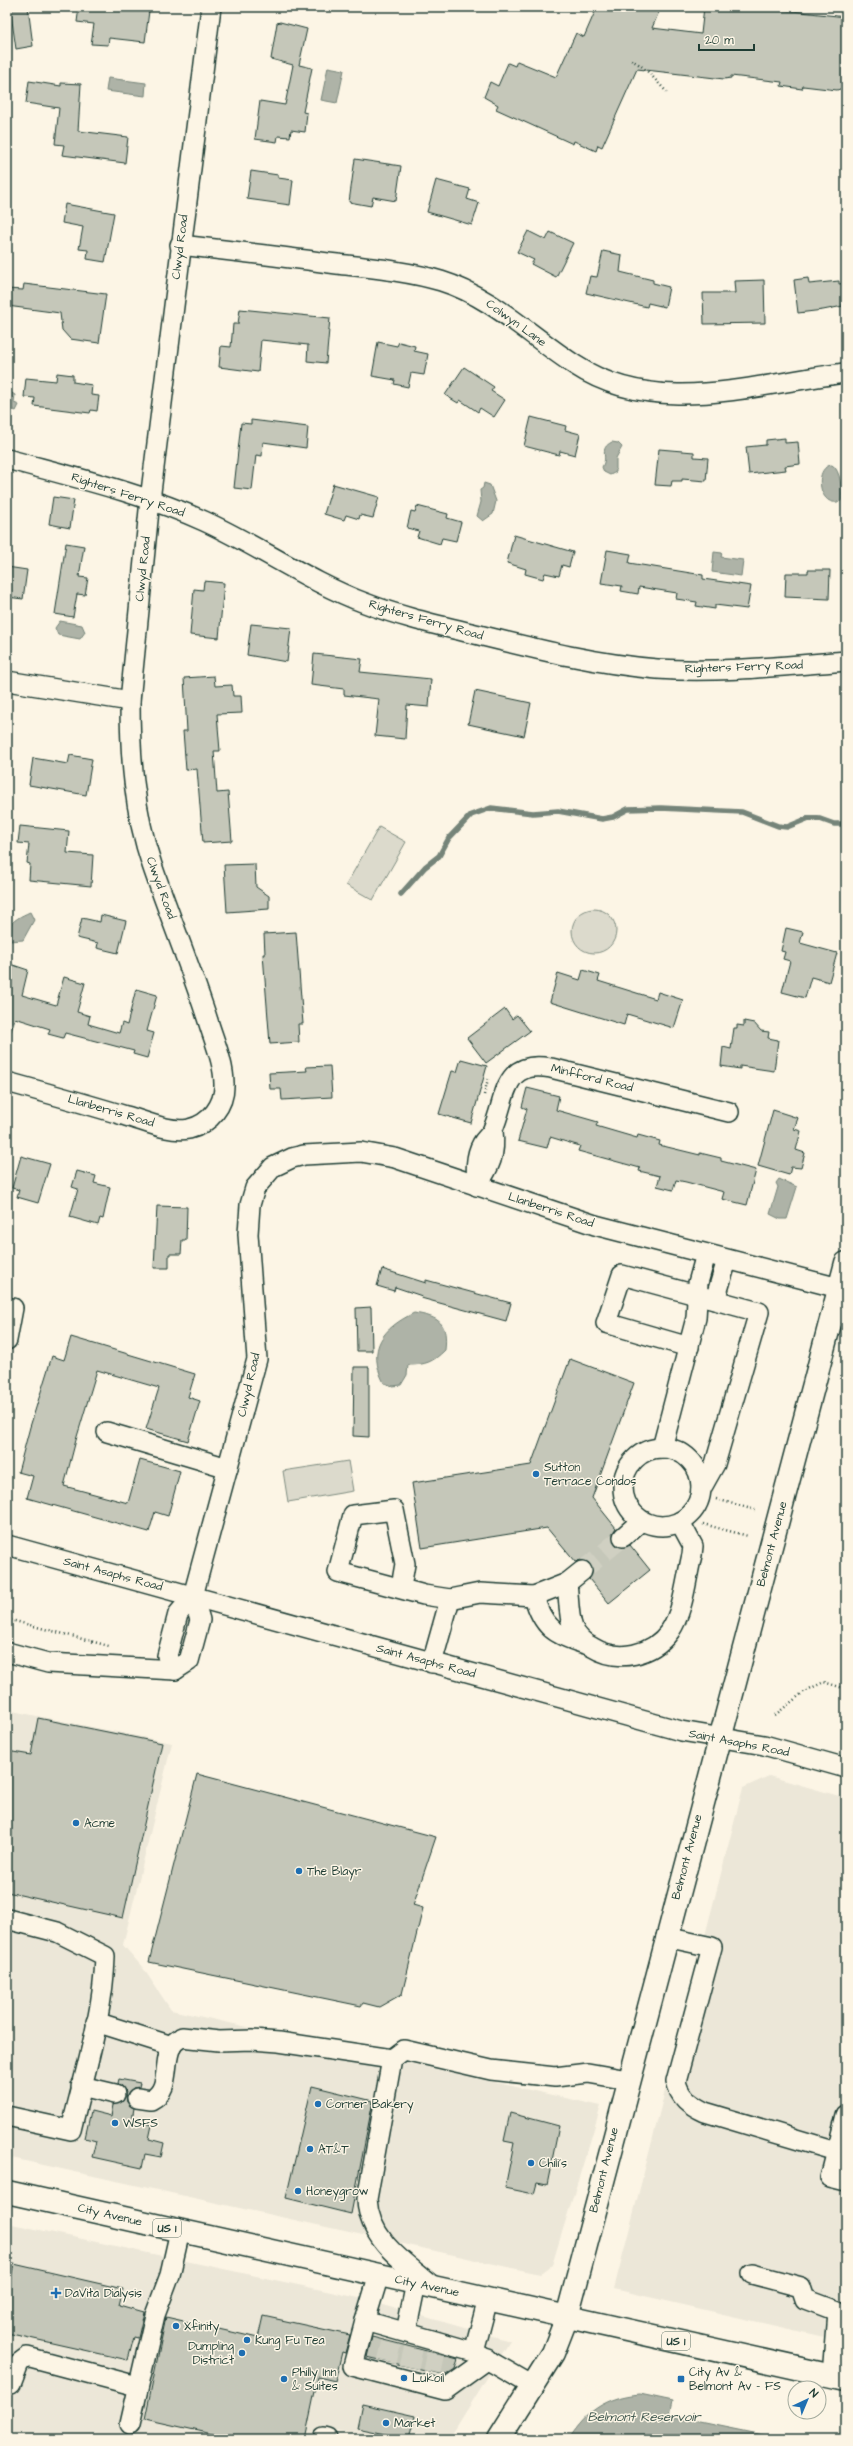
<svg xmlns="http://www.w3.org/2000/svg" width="853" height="2446" viewBox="0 0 853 2446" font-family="'Architects Daughter',sans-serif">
  <rect width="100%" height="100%" fill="#fcf5e5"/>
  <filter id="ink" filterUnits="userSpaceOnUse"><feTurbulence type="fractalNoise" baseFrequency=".025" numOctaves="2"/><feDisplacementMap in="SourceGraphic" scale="8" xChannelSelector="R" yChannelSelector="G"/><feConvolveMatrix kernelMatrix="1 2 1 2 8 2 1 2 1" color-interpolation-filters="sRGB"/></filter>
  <g filter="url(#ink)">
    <g fill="#ece7d8">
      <polygon points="7,1710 172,1743 123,1945 143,1968 171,2010 601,2106 552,2265 540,2274 7,2157"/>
      <polygon points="769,1776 846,1798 846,2342 614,2289 743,1788"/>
      <polygon points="7,2223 359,2298 510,2341 449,2439 374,2439 326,2429 323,2439 19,2439 7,2427"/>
    </g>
    <g fill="#dcdacc" stroke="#7e8c80">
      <polygon points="379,827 406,842 373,900 346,885"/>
      <circle cx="594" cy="931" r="22"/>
      <polygon points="348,1461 353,1491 288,1502 283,1471"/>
    </g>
    <g fill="#aeb3a7" stroke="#758479">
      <polygon points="328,67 344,70 337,103 321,100"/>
      <polygon points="108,78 146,83 145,96 106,91"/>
      <polygon points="7,390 15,395 14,403 19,405 16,411 7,407"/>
      <path d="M612,442L618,443L622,447L616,458V472L610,475L604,472L602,467C609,456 598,449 612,442Z"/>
      <path d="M832,465C841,470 842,491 841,501C818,510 813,466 832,465Z"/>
      <polygon points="484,483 490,485 496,501 493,514 483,521 477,516 481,502 480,490 483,488"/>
      <polygon points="714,552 722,553 721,557 743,560 741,576 712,572"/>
      <polygon points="60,621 82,625 85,632 80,639 58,635 55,628"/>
      <path d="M30,912L34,920L23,940L9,941L7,929C14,919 21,916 30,912Z"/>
      <polygon points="779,1179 797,1187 787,1219 780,1219 770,1214 778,1187 776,1183"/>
      <path d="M414,1313C440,1317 448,1323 445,1350C433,1362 426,1365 408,1365L407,1375L401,1385L393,1386L384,1383C366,1348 383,1328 414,1313Z"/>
      <path d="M640,2394L673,2401L670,2416L782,2439H568C586,2411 606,2397 640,2394Z"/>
    </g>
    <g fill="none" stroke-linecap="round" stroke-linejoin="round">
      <polyline stroke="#758479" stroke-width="5.5" points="401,894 425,867 439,856 449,838 471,815 491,808 533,813 558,811 602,819 613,817 628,809 661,808 742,812 778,826 787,827 809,818 820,819 834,824 846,824"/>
    </g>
    <g fill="#c5c7b9" stroke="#1f3d34">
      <polygon points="10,7 28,7 33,46 16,49"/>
      <polygon points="79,7 132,7 132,9 149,11 145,42 109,38 108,45 91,44 94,24 77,22"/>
      <polygon points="597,7 661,7 652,28 701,34 704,7 756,7 846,17 846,87 837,90 803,86 802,89 781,86 782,82 731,76 731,78 724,79 637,69 602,147 598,145 596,151 574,141 573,144 496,109 498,105 484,97 490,82 498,86 508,63 515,66 517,61 556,77 576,33 584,37"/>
      <polygon points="280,22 307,29 299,65 312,68 303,112 307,113 305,132 291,130 290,137 278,136 277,142 255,139 260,101 285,105 293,65 271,59 277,23"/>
      <polygon points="29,81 61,86 61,83 81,84 78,131 128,137 125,163 62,155 64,145 55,144 59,108 26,103"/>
      <polygon points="355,159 401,166 396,201 373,197 371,206 349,202"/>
      <polygon points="251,171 278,175 278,178 293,180 290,205 247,199"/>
      <polygon points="436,180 470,189 467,199 479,203 472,225 427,212"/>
      <polygon points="65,204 114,213 105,262 87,259 88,250 79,249 83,227 62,223"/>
      <polygon points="528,231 546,240 550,232 573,243 556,277 531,264 534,260 517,252"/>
      <polygon points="603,251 622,255 620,272 653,280 653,283 669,287 665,307 648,303 647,307 586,293 590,276 597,277"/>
      <polygon points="808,278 809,284 839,281 839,284 846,283 846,303 842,304 843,306 823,310 798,313 794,280"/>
      <polygon points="764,280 765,323 704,324 703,293 735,293 734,281"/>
      <polygon points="24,284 106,294 99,343 70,339 62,330 60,313 7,306 7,289 23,290"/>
      <polygon points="240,309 330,318 326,363 307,361 308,345 261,340 258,372 219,367 221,346 231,347 233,324 238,324"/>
      <polygon points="378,342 397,346 399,342 415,346 414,351 428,354 424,375 411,373 408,387 394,384 395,380 372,376"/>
      <polygon points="464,367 494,387 491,391 505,400 494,417 480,408 478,412 460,400 458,403 445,395"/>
      <polygon points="57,373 73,375 73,382 92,385 91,395 99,396 97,411 91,410 90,413 34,406 35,398 24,397 26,378 56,381"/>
      <polygon points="531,417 566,426 565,430 580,434 575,455 560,451 559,455 524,446"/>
      <polygon points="251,420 308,427 306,448 263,442 262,456 256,455 252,490 234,488 241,423 251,424"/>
      <polygon points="785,438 785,443 798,442 800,464 785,466 786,470 749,474 746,447 766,445 766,440"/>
      <polygon points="659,449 694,452 694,457 708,458 706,481 682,479 682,481 672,481 671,486 655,485"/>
      <polygon points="333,484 379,497 373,518 360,515 359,519 346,515 344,520 324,514"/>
      <polygon points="53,497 74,500 70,528 49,524"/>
      <polygon points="417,506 448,514 447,518 461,522 456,541 442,538 440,544 417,537 419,531 407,528 411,511 415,512"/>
      <polygon points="514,535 573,552 569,567 562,565 559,576 545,573 543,579 525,574 526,569 507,563"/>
      <polygon points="66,543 84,546 79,577 88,578 85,595 77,594 73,617 55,614"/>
      <polygon points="607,550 631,554 629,563 703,575 703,579 751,586 747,609 715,605 715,609 696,606 697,602 676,599 677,593 639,587 638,594 621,591 622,586 601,583"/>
      <polygon points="7,567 27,570 23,599 7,597"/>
      <polygon points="808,570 830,570 829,599 785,597 786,573 808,573"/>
      <polygon points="204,581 224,583 219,638 190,635 194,589 203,590"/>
      <polygon points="251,624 291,628 287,662 247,655"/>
      <polygon points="314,654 362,659 360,672 431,679 429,707 407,705 405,739 375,736 379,699 344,695 344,689 311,685"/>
      <polygon points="214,676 215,686 232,685 233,696 241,696 242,713 217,714 220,751 214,751 217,793 228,792 232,841 203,843 197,769 186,770 183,731 187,731 184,678"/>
      <polygon points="475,691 531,703 524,736 468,724"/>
      <polygon points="70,755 92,759 86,795 29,785 33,758 68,764"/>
      <polygon points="20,826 69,831 67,853 93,855 91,886 29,880 30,864 27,863 29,844 18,843"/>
      <polygon points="255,864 256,887 269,896 269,909 227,912 224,865"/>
      <polygon points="101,915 126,921 118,953 97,948 98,943 77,938 82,918 100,922"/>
      <polygon points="786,928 803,932 800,943 837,953 829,982 811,977 805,998 782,992 790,961 783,959 785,952 781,951"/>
      <polygon points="296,932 303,1024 298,1024 299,1042 270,1044 263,954 265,954 264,934"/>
      <polygon points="10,964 28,970 22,995 56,1005 64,977 85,983 77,1012 90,1016 88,1024 119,1033 122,1023 127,1025 136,989 157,995 147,1031 154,1033 147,1058 133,1054 134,1051 65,1033 63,1038 48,1034 50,1029 15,1018 11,1031 7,1030 7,975"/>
      <polygon points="583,970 600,975 598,981 656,999 658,992 683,1000 674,1028 627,1014 624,1025 550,1002 558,973 580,980"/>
      <polygon points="505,1009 512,1019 517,1015 530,1031 486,1063 467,1038"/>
      <polygon points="744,1021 754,1023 761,1031 769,1032 768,1038 778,1040 774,1071 740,1066 740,1069 721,1066 723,1047 731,1049 734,1028 737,1028 737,1025 744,1026"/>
      <polygon points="461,1059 487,1066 471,1123 439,1114 452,1071 457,1072"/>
      <polygon points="330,1066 332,1097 282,1100 281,1089 270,1089 269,1073 307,1071 306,1067"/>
      <polygon points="527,1088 559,1096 556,1110 598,1122 596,1126 637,1138 638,1135 660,1141 659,1145 700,1155 700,1153 721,1158 721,1161 756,1170 747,1205 722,1199 724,1192 686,1182 676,1180 673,1190 657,1186 660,1176 639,1171 640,1168 578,1151 580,1146 550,1137 547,1148 518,1141 527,1109 522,1107"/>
      <polygon points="773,1110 798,1118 794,1129 801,1131 796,1150 805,1153 801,1168 791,1167 789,1175 758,1166"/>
      <polygon points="21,1156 50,1164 38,1203 17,1197 19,1190 12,1188"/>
      <polygon points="77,1171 96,1176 94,1183 110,1187 103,1219 100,1218 98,1225 70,1217 78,1189 72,1187"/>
      <polygon points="157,1206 187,1207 186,1240 182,1240 181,1254 169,1254 169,1268 154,1268"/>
      <polygon points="382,1269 426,1283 426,1280 511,1303 506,1321 421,1298 422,1296 395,1287 394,1291 377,1286"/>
      <polygon points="371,1307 372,1351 357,1351 356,1308"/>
      <polygon points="71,1337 195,1374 188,1397 200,1401 188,1441 146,1429 159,1388 97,1370 76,1440 64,1486 128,1503 140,1460 180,1471 168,1516 155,1512 149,1532 27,1498 33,1476 18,1472 30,1427 52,1356 64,1360"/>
      <polygon points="570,1359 634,1383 592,1498 616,1528 612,1534 615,1544 620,1548 630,1545 650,1570 609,1603 589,1579 593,1570 590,1564 581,1560 575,1562 547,1528 422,1548 412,1483 531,1465"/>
      <polygon points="354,1367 369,1367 369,1437 353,1436"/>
      <polygon points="38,1718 162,1743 123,1918 7,1892 7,1751 31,1755"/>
      <polygon points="197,1774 436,1837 413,1905 423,1908 402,1994 379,2007 363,2003 361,2006 149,1962"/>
      <polygon points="119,2079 140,2083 139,2087 133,2088 126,2096 127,2102 134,2108 132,2120 152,2125 149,2139 164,2143 161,2157 145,2154 142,2168 92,2157 96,2141 85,2138 91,2111 111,2116 113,2105 123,2101 126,2091 118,2083"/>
      <polygon points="312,2086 373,2101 351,2214 286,2198"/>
      <polygon points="510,2113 559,2126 547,2185 537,2183 534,2194 505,2188 514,2143 504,2141"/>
      <polygon points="14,2264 123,2289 119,2305 144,2312 138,2338 134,2337 128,2360 7,2333 7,2295"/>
      <polygon points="263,2316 350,2335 345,2353 342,2352 335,2381 318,2377 305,2439 235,2439 145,2419 166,2317 258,2338"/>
      <polygon points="372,2337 458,2359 455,2369 446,2375 367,2357"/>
      <polygon points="362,2404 415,2416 410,2439 357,2428"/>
    </g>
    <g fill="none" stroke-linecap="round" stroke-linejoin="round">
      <g stroke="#d0d0c2" stroke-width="19" stroke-dasharray="19 10" stroke-linecap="butt">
        <polyline points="582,1571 623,1537"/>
        <polyline points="387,2362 392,2341"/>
        <polyline points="409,2367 414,2346"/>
        <polyline points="432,2372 436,2351"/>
      </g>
      <defs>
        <g id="minor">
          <path d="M180,245C233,251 285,257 337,264C372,268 408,271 441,281C493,297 530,336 575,365C657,419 757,383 846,373"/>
          <path d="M7,459C73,477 142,493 204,521C259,546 309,582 365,603C401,617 438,625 475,634C536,649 595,664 657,669C720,673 783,666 846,661"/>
          <polyline points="7,681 130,701"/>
          <path d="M7,1082C47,1093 87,1104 126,1116C145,1121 169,1133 189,1129C210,1124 225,1105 224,1084C224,1064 215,1043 209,1024C192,970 170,918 152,865C134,812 130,756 130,701L150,500L211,7"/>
          <path d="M477,1186C476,1172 475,1156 482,1144C485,1138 491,1135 493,1129C507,1097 502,1059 551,1068L729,1112"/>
          <path d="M477,1186C490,1166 496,1155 493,1131"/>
          <polyline points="715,1300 727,1260"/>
          <polyline points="7,1340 13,1308"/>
          <polyline points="689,1347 606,1323 622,1275 759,1312 715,1464 701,1489"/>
          <polyline points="107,1432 228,1468"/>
          <circle cx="662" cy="1487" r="39"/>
          <polyline points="662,1448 696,1318 698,1283 706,1254"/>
          <polyline points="623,1537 641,1521"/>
          <polyline points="7,1545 681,1731 764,1745 846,1768"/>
          <path d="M567,1583C569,1597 568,1615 573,1628C576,1636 585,1644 592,1647C618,1663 652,1656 670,1631C684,1610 686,1579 692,1555L693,1546L680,1522"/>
          <polyline points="401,1587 405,1564 394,1510 353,1515 338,1572 424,1595 450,1599"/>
          <path d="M534,1596C542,1627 555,1635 585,1644"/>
          <polyline points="7,1652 48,1663 175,1670 189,1661 200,1620 193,1596"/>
          <polyline points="432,1663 450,1599 480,1593 534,1596 567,1583 582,1571"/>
          <polyline points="175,1670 167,1656 178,1614 193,1596 257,1359 248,1234 250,1205 255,1188 273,1167 292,1158 304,1155 361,1152 395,1158 595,1225 839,1288"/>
          <path d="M7,1919L57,1932L105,1956C104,2011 84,2076 71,2130L7,2116"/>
          <path d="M666,1937L712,1947L676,2081C679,2097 690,2105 705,2112L836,2151"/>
          <polyline points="96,2022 172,2046"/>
          <polyline points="81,2086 115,2094"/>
          <path d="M137,2098L151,2100C172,2090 162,2062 172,2045C174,2042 179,2039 182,2037L219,2041L252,2040L279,2042L392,2059"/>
          <polyline points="846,2115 830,2178 846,2182"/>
          <polyline points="752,2274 801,2287 805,2299 837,2311 832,2376"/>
          <polyline points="379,2275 365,2321 474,2352 533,2386"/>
          <path d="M434,2287C404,2262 369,2241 367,2199L392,2059L404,2050L491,2070L555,2077L588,2073L628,2080"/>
          <polyline points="365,2321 353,2366 445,2390 488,2359"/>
          <polyline points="406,2332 416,2283"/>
          <polyline points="474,2352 488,2299"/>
          <polyline points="7,2383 11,2384 19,2363 27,2357 137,2386"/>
          <polyline points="130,2424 155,2315 170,2275 180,2231"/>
          <polyline points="324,2438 328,2439"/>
        </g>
        <path id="major" d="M499,2439L553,2353L567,2317C659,1965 754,1614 846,1263"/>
        <polyline id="highway" points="7,2192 846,2379"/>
      </defs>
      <use href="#minor" stroke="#1f3d34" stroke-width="22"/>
      <use href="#major" stroke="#1f3d34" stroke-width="25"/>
      <use href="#highway" stroke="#1f3d34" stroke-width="25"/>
      <g stroke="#1f3d34" stroke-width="2.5" stroke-dasharray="1 3" stroke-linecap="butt">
        <path d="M631,60C647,67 656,82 669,94"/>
        <polyline points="484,1095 488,1079"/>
        <polyline points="716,1499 755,1510"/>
        <polyline points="703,1524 748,1536"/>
        <polyline points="7,1619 109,1646"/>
        <polyline points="775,1715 805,1691 824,1682 846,1689"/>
      </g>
      <use href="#minor" stroke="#fcf5e5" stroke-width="19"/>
      <use href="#major" stroke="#fcf5e5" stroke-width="22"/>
      <use href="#highway" stroke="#fcf5e5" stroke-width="22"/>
    </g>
  </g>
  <g fill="#1f6fb2" stroke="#fcf5e5" stroke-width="1.5">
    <circle cx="536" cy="1474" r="4"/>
    <circle cx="76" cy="1823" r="4"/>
    <circle cx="299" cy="1871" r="4"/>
    <circle cx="318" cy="2104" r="4"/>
    <circle cx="115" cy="2123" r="4"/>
    <circle cx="310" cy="2149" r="4"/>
    <circle cx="531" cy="2163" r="4"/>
    <circle cx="298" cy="2191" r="4"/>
    <path d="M54 2287h4v4h4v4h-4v4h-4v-4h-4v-4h4z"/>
    <circle cx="176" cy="2326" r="4"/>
    <circle cx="247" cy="2340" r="4"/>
    <circle cx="242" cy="2353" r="4"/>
    <circle cx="404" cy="2378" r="4"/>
    <circle cx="284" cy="2379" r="4"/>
    <rect x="677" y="2375" width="8" height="8" rx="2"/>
    <circle cx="386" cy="2423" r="4"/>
  </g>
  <g text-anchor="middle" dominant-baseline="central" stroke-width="3" stroke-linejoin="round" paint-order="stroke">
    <g fill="#fcf5e5" stroke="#617469" stroke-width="1">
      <rect x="153" y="2219" width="28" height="18" rx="3"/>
      <rect x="662" y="2332" width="28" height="18" rx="3"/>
    </g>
    <g font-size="11" font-weight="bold" fill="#1f3d34">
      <text x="167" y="2228">US 1</text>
      <text x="676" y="2341">US 1</text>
    </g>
    <g font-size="12" fill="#1f3d34" stroke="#fcf5e5">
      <text transform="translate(180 247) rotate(-83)">Clwyd Road</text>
      <text transform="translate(516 323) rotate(36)">Colwyn Lane</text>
      <text transform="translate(128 495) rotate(18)">Righters Ferry Road</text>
      <text transform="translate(143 569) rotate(-84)">Clwyd Road</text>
      <text transform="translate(426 620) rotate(16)">Righters Ferry Road</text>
      <text transform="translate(744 667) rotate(-2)">Righters Ferry Road</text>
      <text transform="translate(161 888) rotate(70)">Clwyd Road</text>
      <text transform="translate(592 1078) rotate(14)">Minfford Road</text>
      <text transform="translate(111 1111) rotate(16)">Llanberris Road</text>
      <text transform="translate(551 1210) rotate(18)">Llanberris Road</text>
      <text transform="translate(249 1385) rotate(-77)">Clwyd Road</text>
      <text transform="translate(772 1544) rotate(-75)">Belmont Avenue</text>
      <text transform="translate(113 1574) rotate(15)">Saint Asaphs Road</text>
      <text transform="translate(426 1661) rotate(15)">Saint Asaphs Road</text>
      <text transform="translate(739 1743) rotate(11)">Saint Asaphs Road</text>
      <text transform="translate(687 1857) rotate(-75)">Belmont Avenue</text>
      <text transform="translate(604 2170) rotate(-76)">Belmont Avenue</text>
      <text transform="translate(110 2215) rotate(13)">City Avenue</text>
      <text transform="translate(427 2286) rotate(12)">City Avenue</text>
    </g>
    <g font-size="12" fill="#1f3d34" stroke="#fcf5e5" text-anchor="start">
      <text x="544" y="1467">Sutton<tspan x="544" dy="14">Terrace Condos</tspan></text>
      <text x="84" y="1823">Acme</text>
      <text x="307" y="1871">The Blayr</text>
      <text x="326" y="2104">Corner Bakery</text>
      <text x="123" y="2123">WSFS</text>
      <text x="318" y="2149">AT&amp;T</text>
      <text x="539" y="2163">Chili's</text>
      <text x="306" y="2191">Honeygrow</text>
      <text x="65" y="2293">DaVita Dialysis</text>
      <text x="184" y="2326">Xfinity</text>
      <text x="255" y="2340">Kung Fu Tea</text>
      <text x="234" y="2346" text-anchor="end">Dumpling<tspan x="234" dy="14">District</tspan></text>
      <text x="292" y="2372">Philly Inn<tspan x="292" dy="14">&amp; Suites</tspan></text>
      <text x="689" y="2372">City Av &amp;<tspan x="689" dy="14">Belmont Av - FS</tspan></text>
      <text x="412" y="2378">Lukoil</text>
      <text x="394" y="2423">Market</text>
    </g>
    <g font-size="13" font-style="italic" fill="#435a51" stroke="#fcf5e5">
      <text x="644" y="2417">Belmont Reservoir</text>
    </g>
  </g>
  <rect width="853" height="2446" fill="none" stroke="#fcf5e5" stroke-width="24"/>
  <rect x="12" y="12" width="829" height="2422" fill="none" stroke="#1f3d34" stroke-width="1.5" filter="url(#ink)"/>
  <g transform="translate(807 2400) rotate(44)"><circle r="19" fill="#fcf5e5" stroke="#a4ab9e"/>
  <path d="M0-3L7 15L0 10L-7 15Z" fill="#1f6fb2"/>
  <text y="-6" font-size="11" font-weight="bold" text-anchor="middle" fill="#1f3d34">N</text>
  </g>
  <path d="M699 44v6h55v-6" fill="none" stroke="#1f3d34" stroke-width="2"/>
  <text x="705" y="44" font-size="12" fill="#1f3d34" stroke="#fcf5e5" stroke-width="3" paint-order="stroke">20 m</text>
</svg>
